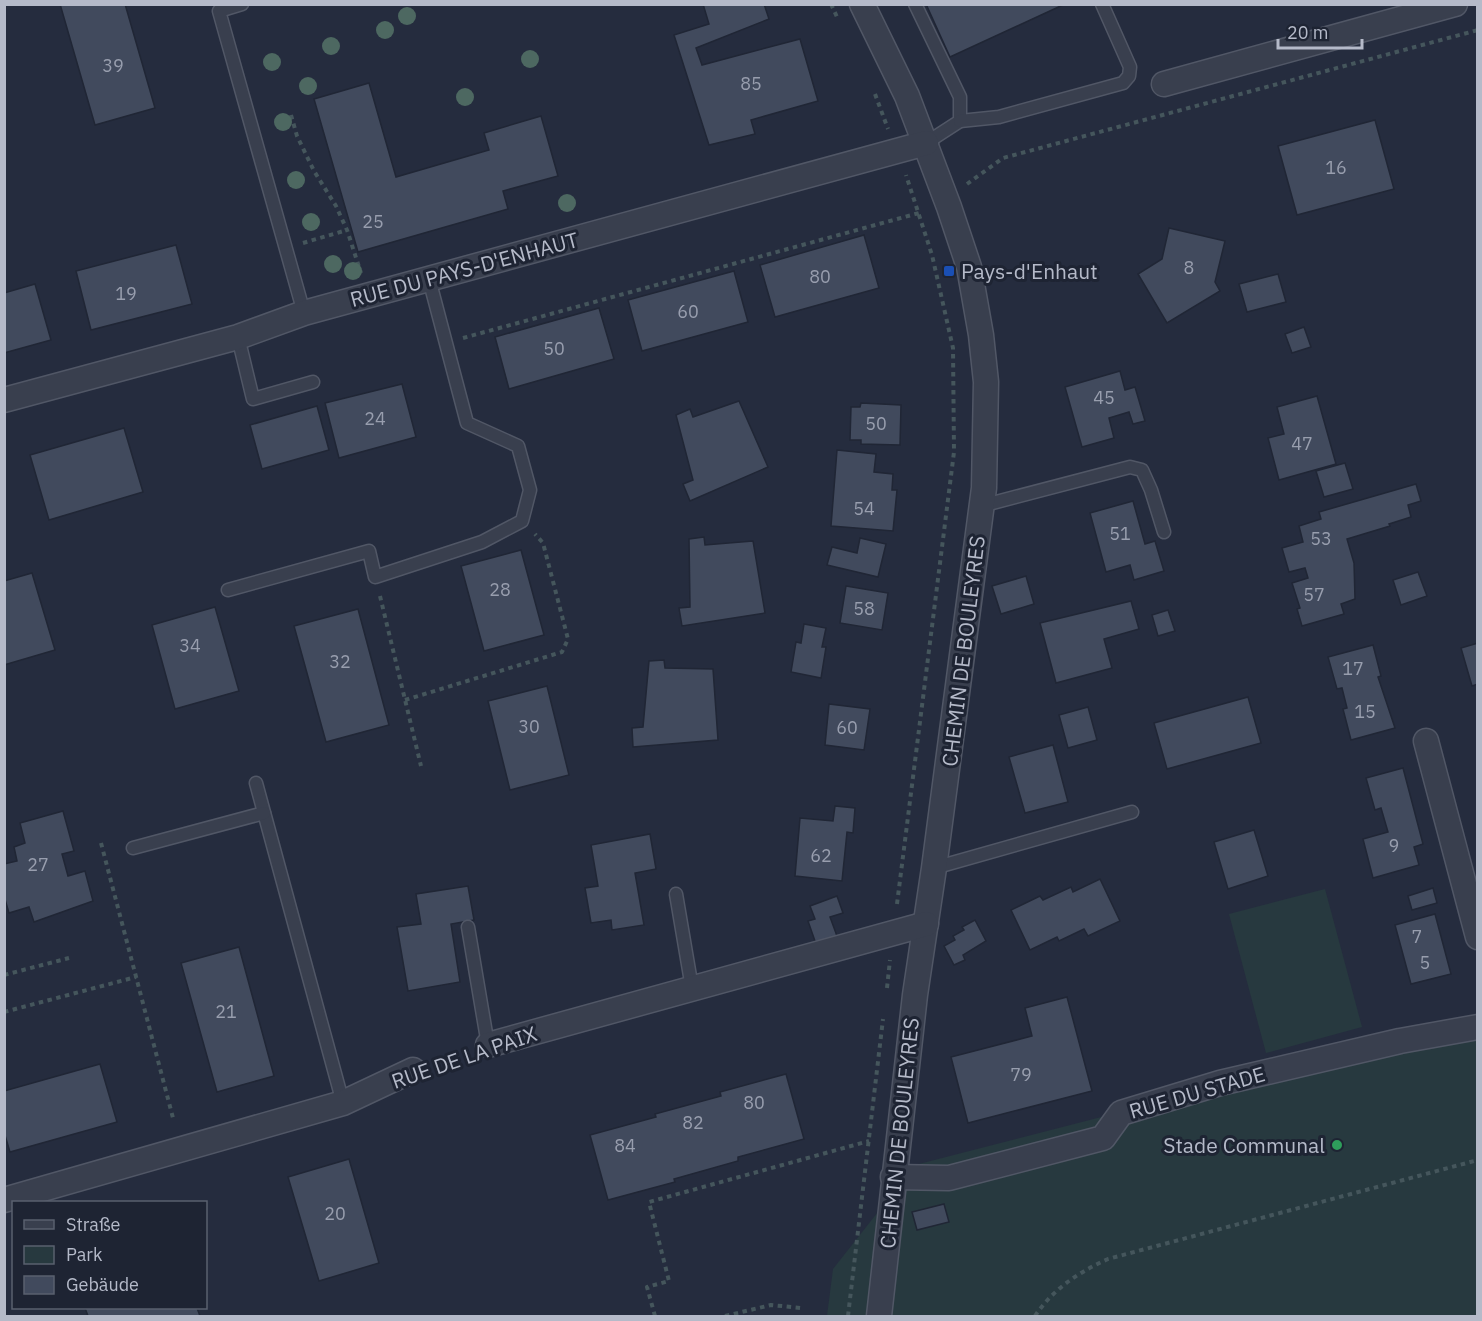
<svg xmlns="http://www.w3.org/2000/svg" width="1482" height="1321" viewBox="0 0 1482 1321" font-family="'IBM Plex Sans',sans-serif">
  <rect width="100%" height="100%" fill="#252c3e"/>
  <g fill="#27393f">
    <polygon points="1325,889 1362,1027 1266,1053 1229,914"/>
    <polygon points="1477,1020 1477,1316 827,1316 833,1269 915,1165"/>
  </g>
  <g fill="#414a5d" stroke="#202635" stroke-width="1.5">
    <polygon points="60,4 125,4 155,108 95,125"/>
    <polygon points="703,4 764,4 769,19 696,48 702,65 800,39 818,101 751,120 755,134 709,145 674,35 709,24"/>
    <polygon points="926,4 1065,4 950,57"/>
    <polygon points="369,83 396,177 489,150 484,133 541,116 558,176 503,191 508,209 358,252 314,99"/>
    <polygon points="1375,120 1394,189 1297,215 1278,146"/>
    <polygon points="1169,228 1225,241 1215,282 1220,291 1167,323 1138,274 1162,259"/>
    <polygon points="864,235 879,288 775,317 760,265"/>
    <polygon points="176,245 192,304 91,330 76,271"/>
    <polygon points="734,271 748,322 642,351 628,300"/>
    <polygon points="1278,274 1286,302 1247,312 1239,284"/>
    <polygon points="35,284 51,340 4,353 4,293"/>
    <polygon points="599,308 614,359 509,389 495,337"/>
    <polygon points="1304,327 1311,347 1292,353 1285,334"/>
    <polygon points="1120,371 1125,390 1135,387 1145,421 1133,424 1129,412 1109,418 1114,438 1082,447 1065,387"/>
    <polygon points="402,384 416,437 339,458 325,403"/>
    <polygon points="1317,396 1336,464 1279,480 1268,438 1284,434 1277,407"/>
    <polygon points="739,401 768,467 690,501 683,484 693,480 676,415 690,409 693,417"/>
    <polygon points="861,403 901,405 900,445 861,444 861,440 850,440 851,407 860,407"/>
    <polygon points="317,406 329,450 262,469 250,425"/>
    <polygon points="124,428 143,492 49,520 30,455"/>
    <polygon points="837,450 876,454 874,472 893,474 892,490 897,490 893,531 831,526"/>
    <polygon points="1345,463 1353,489 1324,497 1316,471"/>
    <polygon points="1416,484 1421,501 1408,505 1411,517 1389,524 1390,526 1347,539 1354,563 1355,599 1341,604 1344,614 1302,626 1297,609 1300,608 1292,583 1308,578 1305,568 1289,572 1282,548 1303,542 1299,526 1321,519 1319,512"/>
    <polygon points="1133,501 1145,544 1155,541 1164,571 1134,580 1130,565 1106,572 1090,513"/>
    <polygon points="704,537 705,545 753,541 765,613 682,626 679,608 690,607 689,539"/>
    <polygon points="860,538 886,544 878,577 827,565 832,547 857,553"/>
    <polygon points="521,550 544,635 484,651 461,566"/>
    <polygon points="1418,572 1427,596 1401,605 1393,580"/>
    <polygon points="32,573 55,650 4,665 4,581"/>
    <polygon points="1026,576 1034,604 1001,614 992,586"/>
    <polygon points="846,586 888,593 882,630 840,623"/>
    <polygon points="1131,601 1139,629 1104,639 1112,668 1056,683 1040,623"/>
    <polygon points="215,607 239,691 175,709 152,625"/>
    <polygon points="358,609 389,725 326,742 294,626"/>
    <polygon points="1168,610 1175,631 1158,636 1152,615"/>
    <polygon points="804,624 826,628 822,647 826,647 821,678 791,672 796,642 801,643"/>
    <polygon points="1478,643 1478,684 1472,686 1461,648"/>
    <polygon points="1373,645 1381,676 1378,677 1395,728 1351,740 1343,709 1347,708 1342,688 1337,689 1328,657"/>
    <polygon points="664,660 665,668 713,669 718,740 633,747 632,728 643,727 649,661"/>
    <polygon points="547,686 569,775 510,790 488,701"/>
    <polygon points="1248,697 1261,743 1167,769 1154,723"/>
    <polygon points="829,704 870,709 864,750 825,745"/>
    <polygon points="1088,707 1097,740 1068,748 1059,715"/>
    <polygon points="1053,745 1068,802 1025,813 1009,757"/>
    <polygon points="1403,768 1423,844 1414,847 1419,865 1373,878 1363,839 1388,832 1381,808 1375,810 1366,778"/>
    <polygon points="835,806 855,808 853,833 847,832 842,881 795,876 800,818 833,821"/>
    <polygon points="63,811 74,851 62,854 68,876 85,871 93,901 34,922 29,907 9,913 4,896 4,864 17,861 14,847 25,843 20,823"/>
    <polygon points="1254,830 1268,876 1228,889 1214,842"/>
    <polygon points="650,834 656,869 635,873 644,925 612,930 611,920 591,923 585,888 598,886 591,845"/>
    <polygon points="1100,879 1120,921 1088,936 1084,929 1059,941 1057,937 1030,950 1011,910 1040,896 1043,900 1071,887 1073,892"/>
    <polygon points="468,886 474,920 451,924 460,982 408,991 397,927 421,924 416,894"/>
    <polygon points="1433,888 1437,903 1412,910 1408,896"/>
    <polygon points="837,896 843,913 830,917 837,936 816,944 808,921 815,919 810,906"/>
    <polygon points="1435,914 1451,974 1411,984 1395,925"/>
    <polygon points="975,920 986,941 963,955 965,960 954,965 944,946 955,940 953,936 964,930 962,927"/>
    <polygon points="239,947 274,1076 217,1092 181,963"/>
    <polygon points="1067,997 1092,1091 968,1123 951,1057 1032,1036 1025,1008"/>
    <polygon points="100,1064 117,1122 10,1152 4,1132 4,1091"/>
    <polygon points="786,1074 804,1139 738,1157 738,1161 674,1179 675,1182 608,1200 590,1135 656,1117 655,1114 721,1096 720,1092"/>
    <polygon points="349,1159 379,1263 319,1281 288,1177"/>
    <polygon points="944,1204 949,1222 917,1230 912,1212"/>
    <polygon points="85,1308 197,1308 200,1316 88,1316"/>
  </g>
  <g fill="none" stroke-linecap="round" stroke-linejoin="round">
    <defs>
      <g id="lane">
        <polyline points="242,4 219,11 304,313"/>
        <polyline points="915,4 960,97 960,121 926,143"/>
        <polyline points="960,121 999,117 1123,83 1129,76 1130,67 1102,4"/>
        <polyline points="238,337 253,399 313,382"/>
        <polyline points="981,506 1130,467 1142,470 1151,490 1164,532"/>
        <polyline points="228,590 369,551 375,577 482,542 522,521 530,490 518,446 467,423 429,279"/>
        <polyline points="256,783 343,1103"/>
        <polyline points="133,848 264,813"/>
        <polyline points="934,868 1132,812"/>
        <polyline points="676,894 692,988"/>
        <polyline points="468,927 488,1045"/>
      </g>
      <g id="street">
        <polyline points="862,4 907,96 949,207 969,267 981,335 986,382 984,488 934,868 915,995 879,1316"/>
        <polyline points="1164,84 1455,4"/>
        <polyline points="4,400 238,337 304,313 926,143"/>
        <polyline points="1426,741 1478,937"/>
        <polyline points="488,1045 926,924"/>
        <polyline points="893,1177 949,1178 1103,1138 1121,1113 1220,1083 1400,1041 1478,1027"/>
        <polyline points="4,1200 343,1103 413,1070"/>
      </g>
    </defs>
    <use href="#lane" stroke="#515766" stroke-width="15"/>
    <use href="#street" stroke="#515766" stroke-width="27"/>
    <g stroke="#45565c" stroke-width="4" stroke-dasharray="4.5 4.5" stroke-linecap="butt">
      <polyline points="831,4 837,17"/>
      <polyline points="875,94 888,129"/>
      <polyline points="291,115 297,136 314,171 336,206 347,230 361,273"/>
      <polyline points="967,184 1003,158 1478,30"/>
      <polyline points="303,243 347,230"/>
      <polyline points="463,338 919,213"/>
      <polyline points="380,596 421,766"/>
      <polyline points="405,700 562,652 568,639 543,543 535,534"/>
      <polyline points="101,843 173,1118"/>
      <polyline points="897,904 954,452 953,348 932,255 906,175"/>
      <polyline points="4,975 69,958"/>
      <polyline points="887,988 890,960"/>
      <polyline points="4,1012 136,977"/>
      <polyline points="437,1062 464,1053"/>
      <polyline points="655,1316 647,1287 669,1281 649,1202 869,1141"/>
      <polyline points="725,1316 771,1305 801,1308"/>
      <polyline points="848,1316 883,1019"/>
      <path d="M1035,1316C1053,1289 1079,1272 1108,1259L1478,1160"/>
    </g>
    <use href="#lane" stroke="#393f4e" stroke-width="12"/>
    <use href="#street" stroke="#393f4e" stroke-width="24"/>
  </g>
  <g fill="#4d6861">
    <circle cx="407" cy="16" r="9"/>
    <circle cx="385" cy="30" r="9"/>
    <circle cx="331" cy="46" r="9"/>
    <circle cx="530" cy="59" r="9"/>
    <circle cx="272" cy="62" r="9"/>
    <circle cx="308" cy="86" r="9"/>
    <circle cx="465" cy="97" r="9"/>
    <circle cx="283" cy="122" r="9"/>
    <circle cx="296" cy="180" r="9"/>
    <circle cx="567" cy="203" r="9"/>
    <circle cx="311" cy="222" r="9"/>
    <circle cx="333" cy="264" r="9"/>
    <circle cx="353" cy="271" r="9"/>
  </g>
  <rect fill="#1a4fb4" stroke="#1e2433" stroke-width="2" x="943" y="265" width="12" height="12" rx="3"/>
  <circle fill="#2e9e5b" stroke="#1e2433" stroke-width="2" cx="1337" cy="1145" r="6"/>
  <g text-anchor="middle" dominant-baseline="central" stroke-width="6" stroke-linejoin="round" paint-order="stroke">
    <g font-size="18" fill="#989eae">
      <text x="113" y="65">39</text>
      <text x="751" y="83">85</text>
      <text x="1336" y="167">16</text>
      <text x="373" y="221">25</text>
      <text x="1189" y="267">8</text>
      <text x="820" y="276">80</text>
      <text x="126" y="293">19</text>
      <text x="688" y="311">60</text>
      <text x="554" y="348">50</text>
      <text x="1104" y="397">45</text>
      <text x="375" y="418">24</text>
      <text x="876" y="423">50</text>
      <text x="1302" y="443">47</text>
      <text x="864" y="508">54</text>
      <text x="1120" y="533">51</text>
      <text x="1321" y="538">53</text>
      <text x="500" y="589">28</text>
      <text x="1314" y="594">57</text>
      <text x="864" y="608">58</text>
      <text x="190" y="645">34</text>
      <text x="340" y="661">32</text>
      <text x="1353" y="668">17</text>
      <text x="1365" y="711">15</text>
      <text x="529" y="726">30</text>
      <text x="847" y="727">60</text>
      <text x="1394" y="845">9</text>
      <text x="821" y="855">62</text>
      <text x="38" y="864">27</text>
      <text x="1417" y="936">7</text>
      <text x="1425" y="962">5</text>
      <text x="226" y="1011">21</text>
      <text x="1021" y="1074">79</text>
      <text x="754" y="1102">80</text>
      <text x="693" y="1122">82</text>
      <text x="625" y="1145">84</text>
      <text x="335" y="1213">20</text>
    </g>
    <g font-size="21" fill="#b5bac9" stroke="#1e2433">
      <text transform="translate(464 269) rotate(-15)">RUE DU PAYS-D'ENHAUT</text>
      <text transform="translate(963 651) rotate(-83)">CHEMIN DE BOULEYRES</text>
      <text transform="translate(464 1057) rotate(-19)">RUE DE LA PAIX</text>
      <text transform="translate(1197 1092) rotate(-16)">RUE DU STADE</text>
      <text transform="translate(899 1133) rotate(-84)">CHEMIN DE BOULEYRES</text>
    </g>
    <g font-size="21" fill="#b5bac9" stroke="#1e2433" text-anchor="start">
      <text x="961" y="271">Pays-d'Enhaut</text>
      <text x="1325" y="1145" text-anchor="end">Stade Communal</text>
    </g>
  </g>
  <rect width="1482" height="1321" fill="none" stroke="#b5bac9" stroke-width="12"/>
  <rect x="12" y="1201" width="195" height="108" fill="#1e2433" stroke="#5a606f" stroke-width="1.5"/>
  <rect x="24" y="1220" width="30" height="9" fill="#393f4e" stroke="#5a606f" stroke-width="1.5"/>
  <text x="66" y="1231" font-size="18" fill="#b5bac9">Straße</text>
  <rect x="24" y="1246" width="30" height="18" fill="#27393f" stroke="#5a606f" stroke-width="1.5"/>
  <text x="66" y="1261" font-size="18" fill="#b5bac9">Park</text>
  <rect x="24" y="1276" width="30" height="18" fill="#414a5d" stroke="#5a606f" stroke-width="1.5"/>
  <text x="66" y="1291" font-size="18" fill="#b5bac9">Gebäude</text>
  <path d="M1278 39v9h84v-9" fill="none" stroke="#b5bac9" stroke-width="3"/>
  <text x="1287" y="39" font-size="18" fill="#b5bac9" stroke="#1e2433" stroke-width="4.5" paint-order="stroke">20 m</text>
</svg>
